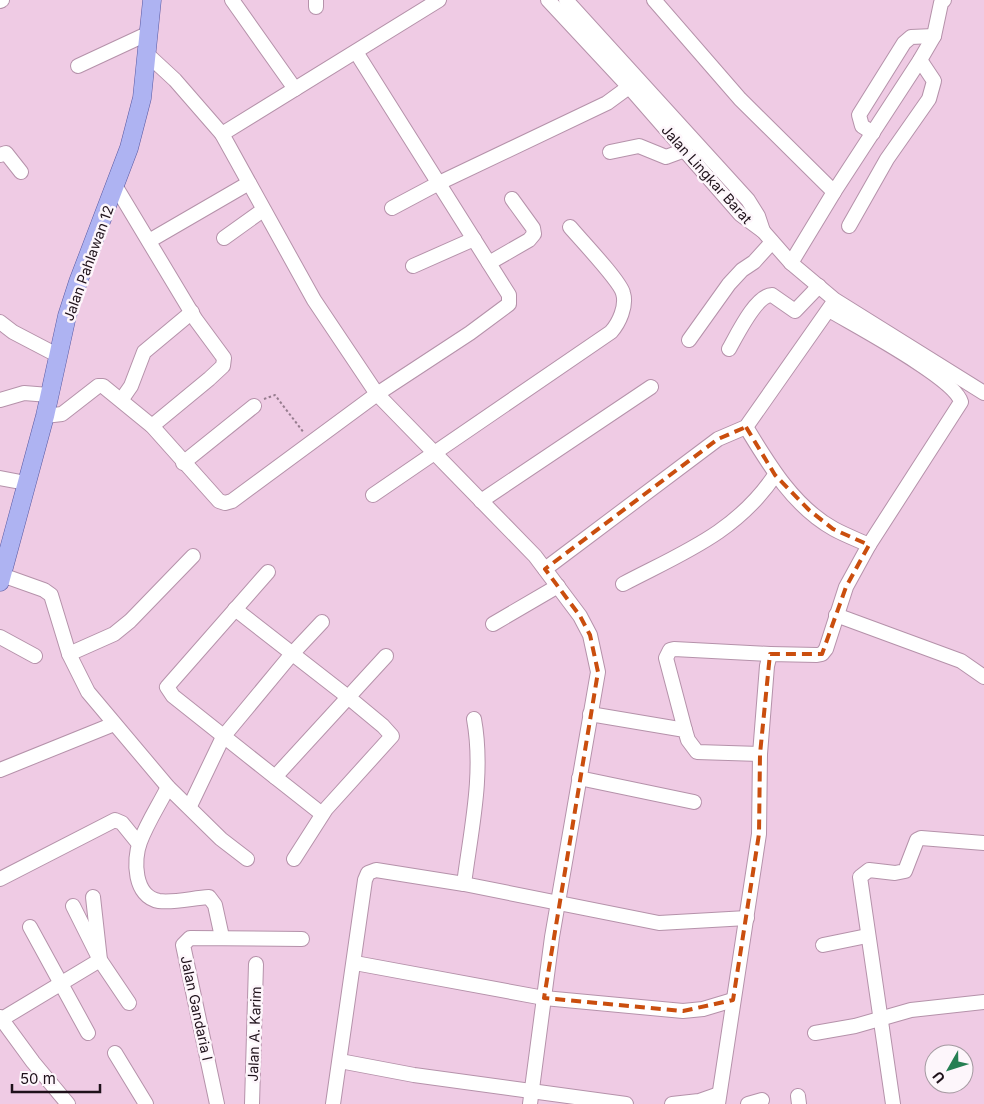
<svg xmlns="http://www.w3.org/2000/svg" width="984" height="1104" viewBox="0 0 984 1104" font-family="Inter,sans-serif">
  <rect width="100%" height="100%" fill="#efcbe4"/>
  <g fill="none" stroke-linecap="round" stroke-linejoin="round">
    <defs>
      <g id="minor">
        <polyline points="232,0 295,89"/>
        <polyline points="548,0 630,88 740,214 763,231 791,263 835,300 984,393"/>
        <polyline points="566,0 748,200 758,216 763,231"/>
        <polyline points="654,0 740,99 834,192"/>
        <polyline points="0,1 2,0"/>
        <polyline points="316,7 316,0"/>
        <polyline points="148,55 175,80 222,134 314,300 377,394 535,556 580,616 590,635 598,672 552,937 530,1104"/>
        <polyline points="78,66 149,33"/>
        <polyline points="873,133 862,126 859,115 904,43 911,37 934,36"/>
        <polyline points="222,134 439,0"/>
        <polyline points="610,152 639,146 666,157 685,150"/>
        <polyline points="0,155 6,153 21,172"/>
        <polyline points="116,187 196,320 224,358 223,366 209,379 152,426"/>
        <polyline points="392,208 439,183 607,103 637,81"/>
        <polyline points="849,226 887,159 929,99 934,81 920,60"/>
        <polyline points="224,238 263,210"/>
        <polyline points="149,241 249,183"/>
        <polyline points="489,263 529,240 534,234 533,228 512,199"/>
        <polyline points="791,263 834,192 920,60 934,36 941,3 944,0"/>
        <polyline points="413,266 474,239"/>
        <polyline points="0,322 13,332 57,355"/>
        <polyline points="689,340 729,284 742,270 754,262 772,242"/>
        <path d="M729,349C737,335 756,295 772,295L795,311L819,286"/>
        <polyline points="122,399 131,386 144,352 192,312"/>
        <polyline points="0,400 24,393 49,395"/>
        <polyline points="45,416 62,414 98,386 103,386 152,426 219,501 225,503 232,501 377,394 470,333 509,304 509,295 356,52"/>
        <path d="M746,427C769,465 794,507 834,529C845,535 858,540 869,545"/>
        <polyline points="183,463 254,406"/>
        <polyline points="0,478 26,483"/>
        <path d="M373,495L611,332C619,323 627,306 623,293C620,281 581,240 570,227"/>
        <polyline points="481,501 651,387"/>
        <polyline points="545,569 718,439 746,427 833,303"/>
        <polyline points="268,572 167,687 173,696 275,777 386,656"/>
        <polyline points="2,575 44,590 51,595 69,654 88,692 168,787 221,839 247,859"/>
        <path d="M623,584C682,553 736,533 775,475"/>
        <polyline points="235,609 348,697 383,726 392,736 326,809 294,859"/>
        <polyline points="836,615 961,661 984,677"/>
        <polyline points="493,624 558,586"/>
        <polyline points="0,637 35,656"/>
        <polyline points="69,654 114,634 130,621 193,556"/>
        <polyline points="590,714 685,730 688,740 697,752 760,754"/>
        <polyline points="685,730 666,658 670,650 674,649 770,654"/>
        <polyline points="0,770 114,724"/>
        <polyline points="275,777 322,814"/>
        <polyline points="579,778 694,802"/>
        <path d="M168,787C159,805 147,823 140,842C133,860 134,897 159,901C174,903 193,898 209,897L215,905L222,937"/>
        <polyline points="190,806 223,737 291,655 322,622"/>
        <polyline points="0,879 115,820 122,823 139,844"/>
        <path d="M464,884C471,829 484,774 474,719"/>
        <polyline points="93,897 100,960 129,1003"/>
        <polyline points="30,927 88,1033"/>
        <polyline points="823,945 867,936"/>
        <polyline points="355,963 544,998 683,1011 703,1009 733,1000"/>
        <polyline points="0,1017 33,1062 68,1104"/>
        <polyline points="2,1019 100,960 73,906"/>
        <polyline points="815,1033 855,1026 911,1010 984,1002"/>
        <polyline points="115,1053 146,1104"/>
        <polyline points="340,1061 414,1075 626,1104"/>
        <polyline points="798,1096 799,1104"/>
        <polyline points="217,1104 183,945 190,938 302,939"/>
        <polyline points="252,1104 256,964"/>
        <polyline points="333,1104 365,880 368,873 376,870 464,884 659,923 747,918"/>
        <polyline points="672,1104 699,1101 719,1094"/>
        <path d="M718,1104L759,834L760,754L767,666L770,654L817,655L822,654L826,649L846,587L869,545L961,402C955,378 854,325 829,310"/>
        <polyline points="748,1104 762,1100"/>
        <polyline points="893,1104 860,877 869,870 895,873 905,871 917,840 921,838 984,843"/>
      </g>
      <polyline id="major" points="0,582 45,416 67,316 78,282 129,148 142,98 152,0"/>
    </defs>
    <use href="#minor" stroke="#b592aa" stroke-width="16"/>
    <use href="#major" stroke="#5859a1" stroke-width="19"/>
    <polyline stroke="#967c8e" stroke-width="2" stroke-dasharray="2.5 2.5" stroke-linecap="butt" points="264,399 275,395 304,433"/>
    <use href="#minor" stroke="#fff" stroke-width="14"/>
    <use href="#major" stroke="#aeb3f2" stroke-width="18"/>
  </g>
  <path fill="none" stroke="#ca4e0e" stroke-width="4" stroke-dasharray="10 6" stroke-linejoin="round" d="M746,427L775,475L809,510L833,529L869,545L846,587L822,654H770L760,754L759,834L733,1000L683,1011L544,998L598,672L590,635L580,616L545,569L718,439Z"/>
  <g text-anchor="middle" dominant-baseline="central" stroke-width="5" stroke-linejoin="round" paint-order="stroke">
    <g font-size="14" fill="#1e111a" stroke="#fdf6fb">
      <text transform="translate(707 174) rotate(48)">Jalan Lingkar Barat</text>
      <text transform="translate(88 263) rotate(-70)">Jalan Pahlawan 12</text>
      <text transform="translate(197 1008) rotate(78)">Jalan Gandaria I</text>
      <text transform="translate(254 1034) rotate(-88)">Jalan A. Karim</text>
    </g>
  </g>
  <g transform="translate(949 1069) rotate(231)"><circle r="24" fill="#fdf6fb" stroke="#a49aa1"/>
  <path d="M0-4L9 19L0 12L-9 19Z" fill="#267f53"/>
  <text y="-8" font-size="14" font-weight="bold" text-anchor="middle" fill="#1e111a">U</text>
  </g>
  <path d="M12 1084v8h88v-8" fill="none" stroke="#1e111a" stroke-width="2.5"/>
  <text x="20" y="1084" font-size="15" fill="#1e111a" stroke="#fdf6fb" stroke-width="4" paint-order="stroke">50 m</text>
</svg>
